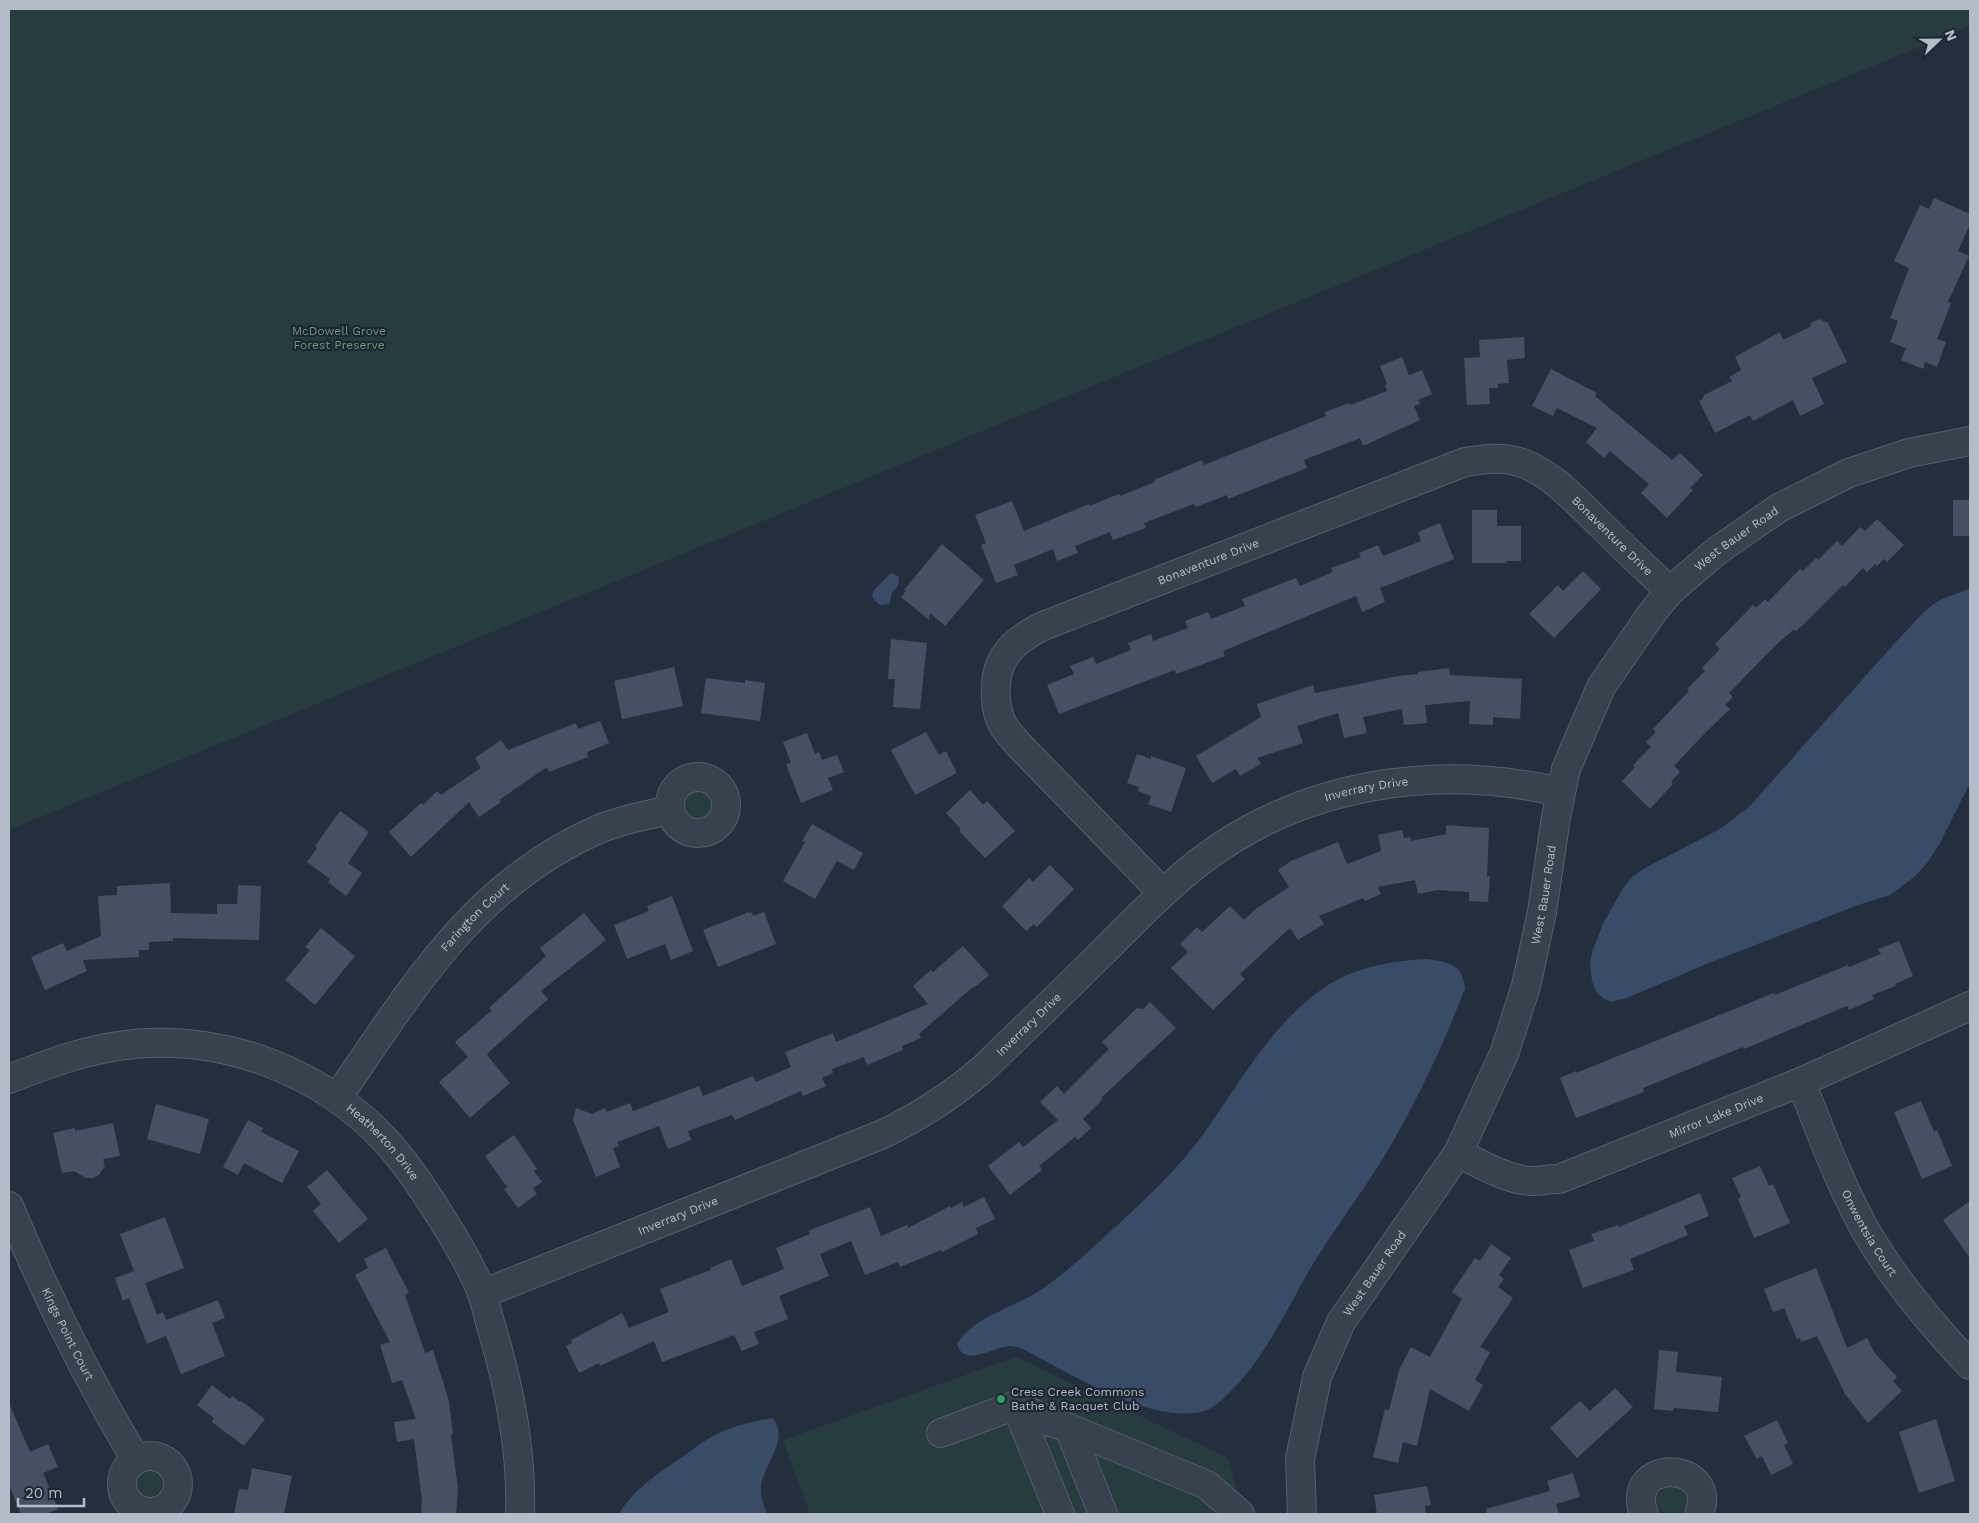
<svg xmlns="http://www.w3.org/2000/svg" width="1979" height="1523" viewBox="0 0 1979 1523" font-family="'Work Sans',sans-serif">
  <rect width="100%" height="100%" fill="#242f3e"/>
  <g fill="#263c3f">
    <polygon points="9,9 1970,9 1970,26 9,830"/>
    <circle cx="699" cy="804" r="15"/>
    <polygon points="1016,1357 1228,1458 1244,1514 810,1514 783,1440"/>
    <circle cx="150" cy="1484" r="15"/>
    <circle cx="1672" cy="1501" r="15"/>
  </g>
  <g fill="#394c67">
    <path d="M891,573L898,576C902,585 894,588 891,596C891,599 890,602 889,604L880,605L875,601L872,596L874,590Z"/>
    <polygon points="1970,589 1970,783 1939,845 1927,863 1914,877 1890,895 1858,905 1704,965 1627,998 1611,1002 1603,998 1596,991 1592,981 1590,963 1593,949 1603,924 1623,888 1633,876 1645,868 1720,829 1749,807 1894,644 1922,614 1936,602 1947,597"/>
    <path d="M1426,959C1448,962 1462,963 1465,988C1442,1049 1413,1110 1379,1165C1359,1196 1336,1227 1316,1259C1288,1305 1267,1357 1228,1394C1222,1400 1214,1407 1207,1410C1157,1428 1069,1373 1025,1350C1020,1348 1014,1346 1009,1346C992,1348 964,1368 957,1344C972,1317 1019,1306 1045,1287C1073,1267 1099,1242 1125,1218C1151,1194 1177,1169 1198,1141C1237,1089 1270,1024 1325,987C1355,967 1391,961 1426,959Z"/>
    <path d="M773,1418C790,1442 763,1463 761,1487C760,1496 764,1506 767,1514H619C635,1487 663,1470 688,1453C697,1446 707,1439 717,1434C734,1426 754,1421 773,1418Z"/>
  </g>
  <g fill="#455162">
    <polygon points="1934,198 1970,214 1970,224 1958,251 1969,256 1948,302 1951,303 1937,339 1946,342 1937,367 1925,362 1923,369 1901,360 1906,348 1890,342 1898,321 1890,318 1909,268 1894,261 1920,205 1929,209"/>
    <polygon points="1819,319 1828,323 1847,362 1812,378 1824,404 1800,416 1793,400 1753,421 1750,415 1715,433 1699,401 1703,399 1704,395 1732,381 1729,377 1741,370 1735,357 1780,332 1783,340 1810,327 1811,323"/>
    <polygon points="1524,337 1525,358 1507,360 1509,383 1498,384 1498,388 1489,388 1490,404 1467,405 1464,358 1480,357 1479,340"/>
    <polygon points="1402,357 1409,375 1422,370 1432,394 1418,400 1420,404 1414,406 1420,420 1363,446 1360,438 1304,460 1307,468 1228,499 1227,495 1196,507 1194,504 1144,523 1146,528 1113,540 1110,532 1075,546 1078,553 1057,561 1053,549 1014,565 1018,575 996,583 981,545 986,543 975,515 1012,501 1024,531 1089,504 1089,506 1119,494 1120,496 1155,482 1154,480 1202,460 1204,465 1289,431 1326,416 1325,412 1349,403 1350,405 1387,391 1385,385 1387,384 1380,366"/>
    <polygon points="1551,369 1597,393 1595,396 1672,460 1680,453 1703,475 1690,488 1693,490 1667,518 1641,493 1649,484 1610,451 1604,458 1586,442 1597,428 1557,408 1553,416 1532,406"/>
    <rect x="1953" y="500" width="17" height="36"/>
    <polygon points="1472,510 1497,510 1497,526 1521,526 1521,561 1506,561 1507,563 1472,563"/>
    <polygon points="1877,519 1904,545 1887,562 1884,559 1877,566 1875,564 1867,572 1863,568 1845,587 1843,585 1806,622 1796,631 1794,629 1775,646 1729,693 1733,697 1725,705 1730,709 1705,733 1674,766 1680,772 1671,782 1673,784 1650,809 1622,781 1635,767 1633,765 1651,747 1646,742 1656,732 1653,729 1689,691 1687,689 1705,671 1702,668 1720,649 1715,644 1753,605 1756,608 1765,599 1768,602 1800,569 1803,571 1816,558 1818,560 1837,541 1842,546 1860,527 1865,531"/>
    <polygon points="1440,523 1454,559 1380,588 1385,602 1362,612 1356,596 1223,651 1225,656 1176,674 1175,670 1059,714 1047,685 1074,674 1070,666 1093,657 1096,664 1131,650 1128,643 1151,634 1153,641 1188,628 1185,621 1208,612 1211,619 1245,606 1242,599 1296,578 1300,586 1333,572 1331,568 1361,557 1359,553 1378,545 1383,556 1421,541 1418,532"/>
    <polygon points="942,544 984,580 945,626 930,613 929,620 901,597 906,591 904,590"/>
    <polygon points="1583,571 1601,589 1554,638 1529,614 1558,585 1563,591"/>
    <polygon points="891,639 927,643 920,709 893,707 895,679 888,679"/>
    <polygon points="674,667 683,706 622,719 614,681"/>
    <polygon points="1449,668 1450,675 1522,679 1520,719 1493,717 1493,725 1469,724 1470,701 1425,705 1427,723 1404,725 1402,709 1363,717 1367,733 1344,738 1338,713 1297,726 1303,743 1257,758 1261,764 1240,776 1236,769 1212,783 1196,756 1261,717 1257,704 1313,685 1315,693 1398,676 1418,674 1418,672"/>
    <polygon points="706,678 745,683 745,680 765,683 760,721 701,713"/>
    <polygon points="600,721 609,743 587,752 588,757 549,772 547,767 499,800 501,802 479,817 469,802 411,857 389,832 421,803 423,805 437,791 441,795 481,768 475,758 501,740 508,750 576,723 578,729"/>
    <polygon points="926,732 939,755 946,751 957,773 915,795 891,750"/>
    <polygon points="807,733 815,754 819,752 822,760 837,755 844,772 828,778 833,790 801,803 786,764 791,763 783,742"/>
    <polygon points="1137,754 1151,759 1151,756 1186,768 1171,812 1148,804 1151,796 1138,791 1139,787 1127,783"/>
    <polygon points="970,790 983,805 987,801 1015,831 985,858 960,832 960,828 946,813"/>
    <polygon points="340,811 369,832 348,863 362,873 346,896 328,882 330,879 307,862 317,848 315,846"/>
    <polygon points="812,824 863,853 854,870 837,861 815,899 783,881 805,842 802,841"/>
    <polygon points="1446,825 1489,828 1487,877 1490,876 1488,902 1469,901 1469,892 1438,890 1418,894 1415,880 1378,887 1381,894 1365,901 1363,898 1319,916 1324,924 1298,940 1290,928 1240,974 1245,979 1213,1010 1171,968 1188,952 1180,944 1197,927 1202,932 1230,906 1244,920 1257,908 1289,887 1278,870 1291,861 1338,842 1347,864 1381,851 1378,835 1402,830 1404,838 1410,837 1411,841 1446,834"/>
    <polygon points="1050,865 1074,889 1037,927 1034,924 1026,931 1002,906 1029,878 1033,882"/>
    <polygon points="170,883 171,913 217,914 217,904 237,904 238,885 261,886 259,940 173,938 173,941 149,942 149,950 139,950 139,957 83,960 87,971 45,990 31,957 63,943 67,951 101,936 98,896 117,895 117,886"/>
    <polygon points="672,896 693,951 671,960 665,944 627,959 614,925 649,911 647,906"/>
    <polygon points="749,912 749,914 752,912 753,916 764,912 776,944 718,967 703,930"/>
    <polygon points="584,913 606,940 541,991 548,999 489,1052 487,1055 510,1083 470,1118 439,1082 468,1057 455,1042 492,1010 489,1008 546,956 540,948"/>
    <polygon points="321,928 355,956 315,1005 285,980 310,950 305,947"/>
    <polygon points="1899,941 1913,976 1895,984 1896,986 1872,995 1874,999 1849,1010 1847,1006 1744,1049 1743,1047 1643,1088 1644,1092 1576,1118 1560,1078 1576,1071 1576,1073 1774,993 1775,995 1848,965 1849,967 1881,954 1878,949"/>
    <polygon points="963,946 989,975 975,987 974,986 919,1034 921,1038 902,1046 903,1050 867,1065 864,1057 832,1069 833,1073 822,1078 826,1086 803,1096 801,1091 735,1120 732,1115 688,1131 691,1140 668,1149 659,1126 617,1142 619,1146 613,1148 620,1167 596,1177 573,1120 576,1108 592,1114 605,1108 607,1112 630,1103 633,1111 699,1086 703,1096 753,1076 756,1082 791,1067 785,1052 833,1033 836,1042 928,1004 913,986 931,970 933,972"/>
    <polygon points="1150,1002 1176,1028 1101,1098 1103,1099 1083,1119 1091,1128 1078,1140 1075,1137 1039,1166 1042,1170 1010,1195 988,1166 1019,1142 1023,1147 1058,1120 1040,1102 1057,1086 1064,1094 1109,1049 1102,1042 1137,1008 1143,1009"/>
    <polygon points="1921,1101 1934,1132 1937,1130 1952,1166 1922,1179 1894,1112"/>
    <polygon points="156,1104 209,1119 200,1154 147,1139"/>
    <polygon points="248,1120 263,1128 261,1132 299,1151 282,1183 244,1163 238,1175 223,1167"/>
    <polygon points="113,1123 120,1156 103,1159 105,1166 99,1175 93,1178 86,1178 74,1171 62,1173 53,1133 75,1128 75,1131"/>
    <polygon points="514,1135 537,1169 534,1171 542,1182 533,1188 537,1194 518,1208 504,1189 507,1187 485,1156"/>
    <polygon points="1760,1166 1769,1186 1773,1184 1790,1223 1754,1238 1738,1199 1741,1197 1732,1178"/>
    <polygon points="327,1170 368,1219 339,1243 313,1211 321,1204 307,1187"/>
    <polygon points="1700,1193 1709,1216 1684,1226 1688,1235 1630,1259 1634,1270 1583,1288 1569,1250 1594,1241 1591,1234 1618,1225 1619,1227"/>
    <polygon points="984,1197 995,1219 976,1228 978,1234 942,1252 941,1250 900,1267 898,1262 865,1275 851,1241 820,1254 829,1276 779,1296 788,1319 754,1332 759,1344 742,1351 734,1335 662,1362 654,1341 600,1366 599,1363 579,1373 566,1346 572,1343 571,1340 622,1313 629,1328 669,1312 660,1289 711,1270 710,1268 731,1259 742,1286 784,1269 776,1248 810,1234 808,1231 870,1207 881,1236 907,1225 908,1228 950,1206 951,1208 962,1202 964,1207"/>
    <polygon points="1970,1201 1970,1258 1943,1220"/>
    <polygon points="165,1217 184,1268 145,1283 157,1315 163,1312 166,1320 218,1300 225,1318 212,1323 225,1356 181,1374 166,1336 147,1344 129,1298 123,1301 115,1278 134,1271 120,1234"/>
    <polygon points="1491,1244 1511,1258 1499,1275 1504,1279 1498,1287 1513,1298 1480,1347 1490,1352 1475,1380 1483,1385 1469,1411 1430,1389 1417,1446 1403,1442 1398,1463 1373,1457 1385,1409 1389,1410 1399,1370 1411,1347 1430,1357 1462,1299 1452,1292 1475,1258 1480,1261"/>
    <polygon points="386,1248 409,1293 405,1295 425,1353 433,1350 449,1401 453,1435 451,1435 458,1489 456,1514 421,1514 422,1499 414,1439 397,1442 394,1422 416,1419 402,1380 392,1383 380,1345 390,1342 355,1275 368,1268 364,1259"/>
    <polygon points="1816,1268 1847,1348 1867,1338 1874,1352 1897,1377 1893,1381 1902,1391 1868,1423 1845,1394 1817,1336 1801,1342 1800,1338 1797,1339 1784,1308 1773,1312 1764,1289"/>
    <polygon points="1659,1350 1678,1352 1676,1372 1722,1377 1718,1412 1674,1408 1673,1411 1654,1409"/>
    <polygon points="212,1385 230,1399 232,1396 240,1402 241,1401 265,1419 244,1446 212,1422 214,1418 197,1405"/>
    <polygon points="1615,1388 1633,1407 1577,1458 1550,1428 1580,1401 1590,1411"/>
    <polygon points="9,1403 30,1452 48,1444 58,1467 43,1473 58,1509 46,1514 21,1514 9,1485"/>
    <polygon points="1936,1419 1955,1481 1919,1493 1899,1432"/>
    <polygon points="1777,1420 1788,1443 1784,1445 1793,1464 1771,1475 1762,1456 1757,1459 1744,1436"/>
    <polygon points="252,1468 292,1476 284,1514 234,1514 239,1489 248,1490"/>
    <polygon points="1573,1473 1580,1497 1556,1504 1559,1514 1487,1514 1486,1509 1550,1491 1547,1481"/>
    <polygon points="1427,1486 1431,1505 1425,1506 1426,1514 1377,1514 1374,1495"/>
  </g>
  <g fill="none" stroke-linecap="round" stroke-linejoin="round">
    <defs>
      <g id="minor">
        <circle cx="698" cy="805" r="28"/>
        <path id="s1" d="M1162,892L1018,744C1013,738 1007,732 1003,725C998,717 997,708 996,699C993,661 1010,642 1043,626L1465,462C1484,459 1503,456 1522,463C1553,474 1577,502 1600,524C1623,547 1646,569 1670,591"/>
        <path id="s2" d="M9,1079C50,1063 90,1048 134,1044C227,1035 323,1073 386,1141C406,1163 423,1188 439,1214C455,1239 471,1265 482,1293C486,1304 488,1317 492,1329C510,1389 522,1451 520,1514"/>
        <path id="s3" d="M1801,1082C1820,1130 1838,1180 1863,1226C1891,1276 1930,1323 1970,1365"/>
        <path id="s4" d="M337,1098C411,991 472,885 597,830C619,820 645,816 669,810"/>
        <path id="s5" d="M1458,1153C1481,1164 1505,1179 1531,1181C1540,1181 1550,1179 1559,1179L1801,1082L1970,1006"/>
        <path id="s6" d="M9,1206C45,1293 87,1378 136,1460"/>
        <path id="s7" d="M482,1294L883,1134C922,1115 953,1095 985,1067C1025,1028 1065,990 1104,951C1135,920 1164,890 1198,863C1301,783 1435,763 1560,792"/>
        <polyline points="1016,1405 1060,1514"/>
        <polyline points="1069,1428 1103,1514"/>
        <polyline points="941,1433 1016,1405 1050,1422 1069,1428 1207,1485 1240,1514"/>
        <circle cx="150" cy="1484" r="28"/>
        <path id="s8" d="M1302,1514L1300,1459L1317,1377L1341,1322L1458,1153L1504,1054L1526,986L1542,912L1556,817L1566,769L1601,687L1652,613L1670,591L1718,550L1779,508L1849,473L1909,453L1970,441"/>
        <path d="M1644,1514C1623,1457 1720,1460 1699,1514"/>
      </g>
    </defs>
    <use href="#minor" stroke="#565f6c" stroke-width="30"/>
    <use href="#minor" stroke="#38414e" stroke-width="28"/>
  </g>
  <circle fill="#2e9e5b" stroke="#1d2633" stroke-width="2" cx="1001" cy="1399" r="5"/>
  <g text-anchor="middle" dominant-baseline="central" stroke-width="4.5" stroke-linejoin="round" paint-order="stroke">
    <g font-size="12" fill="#6b9a76" stroke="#1d2633">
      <text x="339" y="331">McDowell Grove<tspan x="339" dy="14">Forest Preserve</tspan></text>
    </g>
    <g font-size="12" fill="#b4bcc9" stroke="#1d2633">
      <text stroke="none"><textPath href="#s1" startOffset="979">Bonaventure Drive</textPath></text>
      <text stroke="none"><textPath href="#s8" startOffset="1098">West Bauer Road</textPath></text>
      <text stroke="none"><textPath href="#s1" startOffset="529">Bonaventure Drive</textPath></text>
      <text stroke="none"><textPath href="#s7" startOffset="1035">Inverrary Drive</textPath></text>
      <text stroke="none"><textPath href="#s8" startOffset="678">West Bauer Road</textPath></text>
      <text stroke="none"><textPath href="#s4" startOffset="228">Farington Court</textPath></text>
      <text stroke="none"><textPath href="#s7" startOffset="615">Inverrary Drive</textPath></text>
      <text stroke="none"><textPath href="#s5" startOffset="276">Mirror Lake Drive</textPath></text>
      <text stroke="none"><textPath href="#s2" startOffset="408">Heatherton Drive</textPath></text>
      <text stroke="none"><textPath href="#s7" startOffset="211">Inverrary Drive</textPath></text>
      <text stroke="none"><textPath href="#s3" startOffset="166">Onwentsia Court</textPath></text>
      <text stroke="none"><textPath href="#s8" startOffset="258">West Bauer Road</textPath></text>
      <text stroke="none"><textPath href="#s6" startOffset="141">Kings Point Court</textPath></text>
    </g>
    <g font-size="12" fill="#b4bcc9" stroke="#1d2633" text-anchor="start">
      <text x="1011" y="1392">Cress Creek Commons<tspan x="1011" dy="14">Bathe &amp; Racquet Club</tspan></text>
    </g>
  </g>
  <rect width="1979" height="1523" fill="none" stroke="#b4bcc9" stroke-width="20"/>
  <g transform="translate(1939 40) rotate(68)" stroke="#1d2633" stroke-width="4" paint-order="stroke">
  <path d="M0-4L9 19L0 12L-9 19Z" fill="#b4bcc9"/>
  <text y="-8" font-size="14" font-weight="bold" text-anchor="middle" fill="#b4bcc9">N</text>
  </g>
  <path d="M18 1498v8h66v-8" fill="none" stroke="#b4bcc9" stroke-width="2.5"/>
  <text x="25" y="1498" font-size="15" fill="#b4bcc9" stroke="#1d2633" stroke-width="4" paint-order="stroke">20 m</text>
</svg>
